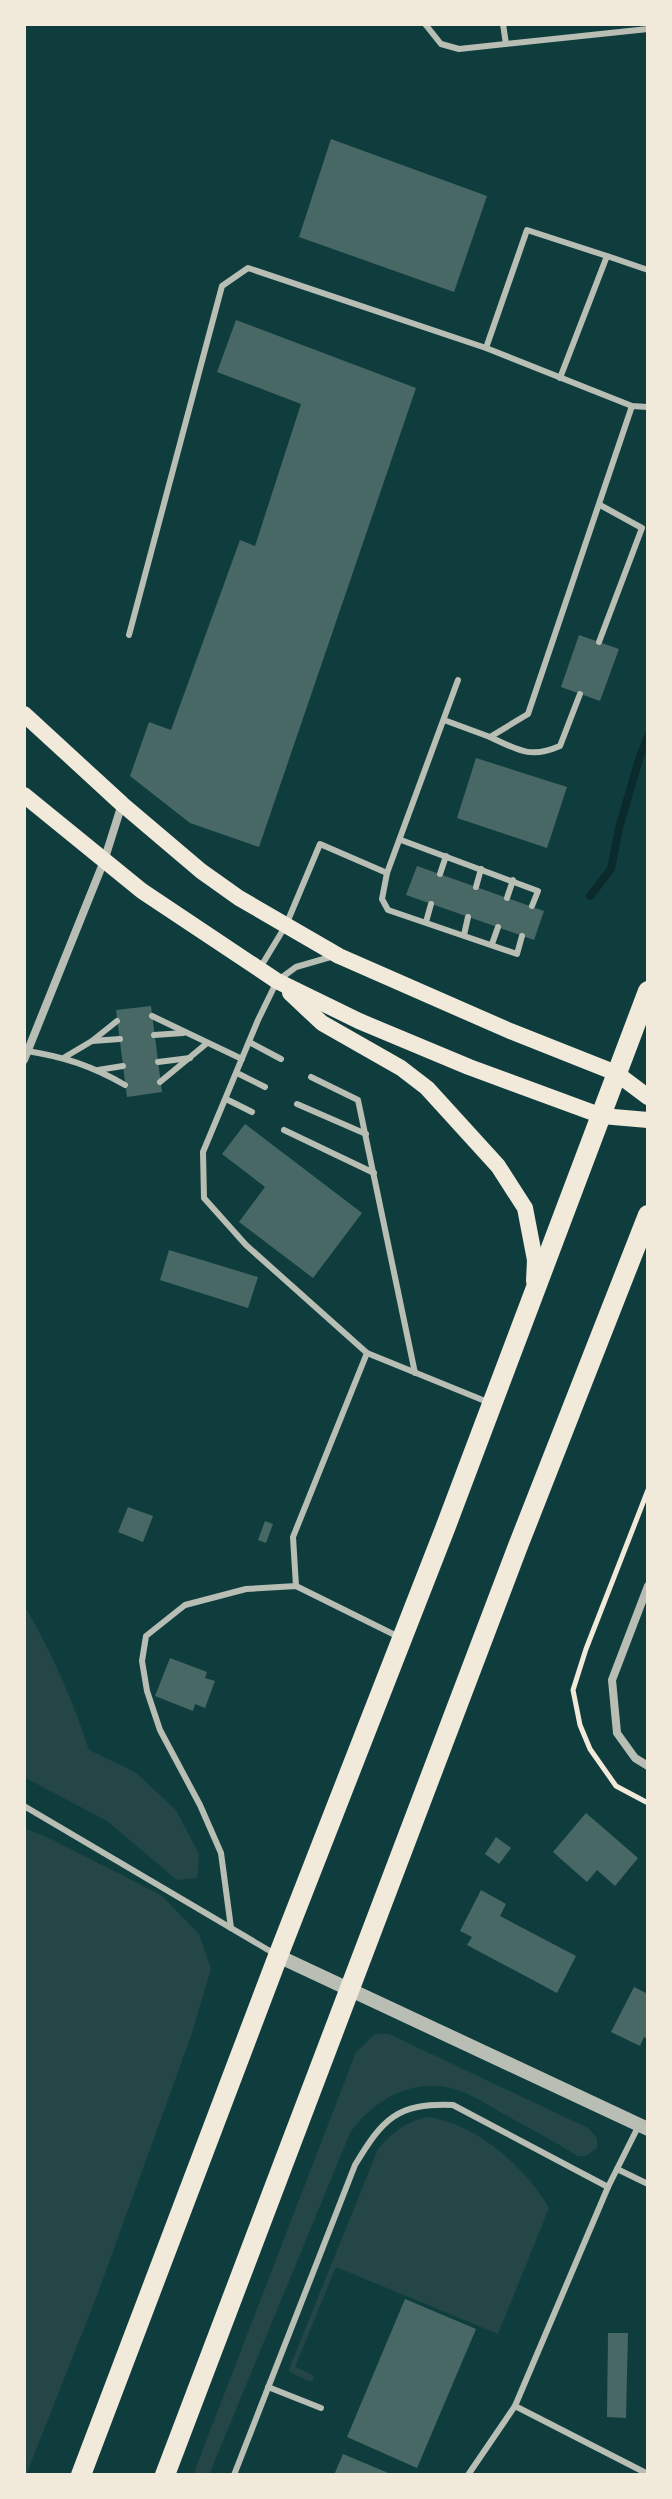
<svg xmlns="http://www.w3.org/2000/svg" width="672" height="2499" viewBox="0 0 672 2499" font-family="'Noto Sans',sans-serif">
  <rect width="100%" height="100%" fill="#0f3d3e"/>
  <g fill="#244646">
    <path d="M24,1605C53,1655 71,1696 89,1750L135,1772L176,1810L199,1854L197,1878L177,1880L107,1821L24,1777Z"/>
    <polygon points="24,1828 51,1839 161,1895 199,1934 211,1969 191,2036 96,2298 26,2475 24,2475"/>
    <path d="M375,2034H389L588,2128L597,2138V2148L586,2156H578C555,2142 531,2129 507,2116C493,2108 478,2098 463,2092C419,2074 375,2097 350,2133L209,2475H193L356,2052Z"/>
    <path d="M428,2117C476,2124 525,2166 549,2208L498,2334L336,2267L295,2367L313,2375L314,2378L311,2382L291,2373L289,2369L378,2149C393,2132 405,2122 428,2117Z"/>
  </g>
  <g fill="none" stroke-linecap="round" stroke-linejoin="round">
    <polyline stroke="#0a2a2b" stroke-width="8" points="590,896 611,869 619,828 640,756 648,737"/>
  </g>
  <g fill="#486865">
    <polygon points="331,139 487,196 454,292 299,237"/>
    <polygon points="236,320 416,388 259,847 190,823 130,776 149,722 171,730 240,540 255,546 301,404 217,372"/>
    <polygon points="579,635 619,649 600,701 561,687"/>
    <polygon points="476,758 567,787 547,848 457,818"/>
    <polygon points="417,866 544,911 534,940 406,895"/>
    <polygon points="151,1006 162,1092 127,1097 116,1010"/>
    <polygon points="245,1124 362,1213 313,1278 239,1222 265,1187 222,1154"/>
    <polygon points="169,1250 258,1277 248,1308 160,1280"/>
    <polygon points="128,1507 153,1516 143,1542 118,1532"/>
    <polygon points="265,1521 273,1524 266,1543 258,1540"/>
    <polygon points="170,1658 207,1672 205,1678 215,1681 205,1708 195,1704 193,1711 155,1696"/>
    <polygon points="586,1813 638,1858 615,1886 597,1870 587,1882 553,1852"/>
    <polygon points="496,1837 511,1848 499,1864 485,1854"/>
    <polygon points="481,1890 506,1904 500,1916 576,1956 557,1993 467,1945 472,1937 460,1931"/>
    <polygon points="634,1987 648,1994 648,2039 644,2037 640,2046 611,2032"/>
    <polygon points="405,2299 476,2329 417,2468 347,2437"/>
    <polygon points="608,2333 628,2333 626,2418 607,2417"/>
    <polygon points="343,2454 393,2475 334,2475"/>
  </g>
  <g fill="none" stroke-linecap="round" stroke-linejoin="round">
    <polyline stroke="#f1e9da" stroke-width="5" points="648,1490 586,1649 573,1690 580,1725 590,1749 616,1786 648,1803"/>
    <g stroke="#b8beb3" stroke-width="6">
      <polyline points="425,24 441,44 459,49 648,29"/>
      <polyline points="503,24 506,44"/>
      <polyline points="486,348 527,230 607,256"/>
      <polyline points="560,378 607,256 648,270"/>
      <polyline points="129,635 222,286 248,268 486,348 632,406 648,407"/>
      <polyline points="599,642 642,528 600,505"/>
      <polyline points="444,720 490,737 528,714 632,406"/>
      <path d="M490,737C518,750 530,759 560,746L580,694"/>
      <polyline points="401,840 538,891 532,906"/>
      <polyline points="387,873 382,899 388,910 517,954 522,936"/>
      <polyline points="440,874 446,856"/>
      <polyline points="476,887 481,869"/>
      <polyline points="507,898 513,880"/>
      <polyline points="426,922 431,904"/>
      <polyline points="464,935 468,917"/>
      <polyline points="492,944 498,927"/>
      <polyline points="334,956 296,967 277,981 258,1020 203,1152 204,1198 246,1245 367,1353"/>
      <polyline points="260,968 286,925 320,844 387,873 458,680"/>
      <polyline points="152,1016 242,1059"/>
      <polyline points="154,1035 183,1033"/>
      <polyline points="92,1041 117,1021"/>
      <polyline points="249,1042 281,1059"/>
      <path d="M27,1051C65,1057 92,1066 125,1085"/>
      <polyline points="65,1057 92,1041 120,1039"/>
      <polyline points="158,1062 190,1058"/>
      <polyline points="98,1070 123,1066"/>
      <polyline points="237,1073 265,1087"/>
      <polyline points="311,1077 358,1100 415,1373"/>
      <polyline points="160,1082 206,1044"/>
      <polyline points="226,1099 252,1112"/>
      <polyline points="297,1104 366,1134"/>
      <polyline points="284,1130 374,1173"/>
      <polyline points="296,1586 293,1537 367,1353 490,1403"/>
      <polyline points="24,1806 275,1954"/>
      <polyline points="231,1928 221,1853 200,1805 160,1730 147,1691 142,1661 146,1636 185,1605 246,1589 296,1586 399,1637"/>
      <polyline points="617,2169 648,2184"/>
      <polyline points="268,2387 321,2408"/>
      <polyline points="515,2406 648,2474"/>
      <path d="M234,2475L355,2165C383,2119 396,2103 453,2105L608,2187"/>
      <polyline points="468,2475 515,2406 608,2187 639,2125"/>
    </g>
    <g stroke="#b8beb3" stroke-width="8">
      <polyline points="24,1060 104,861 122,804"/>
      <polyline points="648,1586 612,1680 617,1733 635,1758 648,1766"/>
    </g>
    <polyline stroke="#b8beb3" stroke-width="14" points="278,1956 648,2129"/>
    <g stroke="#f1e9da" stroke-width="16">
      <polyline points="24,714 122,804 201,871 239,898 339,956 510,1031 616,1073 648,1097"/>
      <polyline points="24,795 142,891 277,981 359,1021 469,1067 602,1116 648,1120"/>
      <polyline points="290,993 322,1023 401,1068 427,1088 498,1166 525,1208 535,1260 534,1281"/>
    </g>
    <g stroke="#f1e9da" stroke-width="20">
      <polyline points="81,2475 278,1956 446,1526 648,991"/>
      <polyline points="165,2475 518,1546 648,1215"/>
    </g>
  </g>
  <rect width="672" height="2499" fill="none" stroke="#f1e9da" stroke-width="52"/>
</svg>
